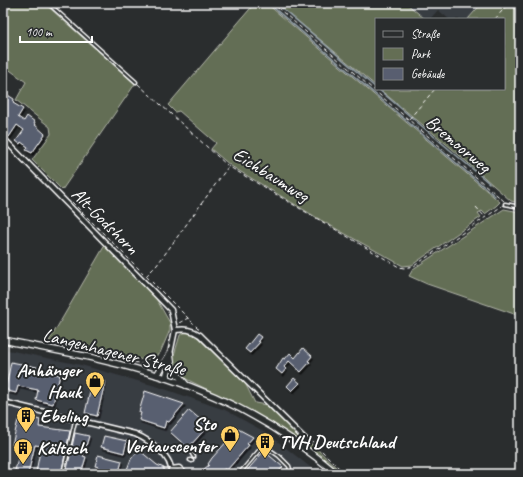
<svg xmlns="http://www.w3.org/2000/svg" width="523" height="477" viewBox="0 0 523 477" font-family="Caveat,sans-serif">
  <defs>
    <filter id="shadow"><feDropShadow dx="1.5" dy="2.5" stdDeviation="0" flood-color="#0009"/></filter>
  </defs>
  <rect width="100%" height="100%" fill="#2a2d2e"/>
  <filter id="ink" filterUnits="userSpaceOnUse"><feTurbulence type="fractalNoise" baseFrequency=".025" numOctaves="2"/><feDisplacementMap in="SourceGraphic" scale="8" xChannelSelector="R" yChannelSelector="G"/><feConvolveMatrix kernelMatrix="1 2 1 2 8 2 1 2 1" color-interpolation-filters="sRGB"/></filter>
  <g filter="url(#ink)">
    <g fill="#383c42">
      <polygon points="406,3 482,3 468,19 449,19 438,10 430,19 425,19"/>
      <polygon points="3,349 81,365 159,387 225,410 267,433 319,474 3,474"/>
    </g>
    <g fill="#646e54" stroke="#b2b6aa">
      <polygon points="3,3 44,3 135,84 62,190 32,160 51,134 50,127 16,100 26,82 3,65"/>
      <polygon points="255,3 266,3 500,202 496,206 485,214 482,211 478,213 481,217 412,265 403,266 324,222 231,166 211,149 216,143 179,111 175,112 168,105"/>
      <polygon points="276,3 406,3 425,19 376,19 376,86"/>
      <polygon points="482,3 520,3 520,203 511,201 451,148 379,89 504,89 504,19 468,19"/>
      <polygon points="504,209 520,212 520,316 427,284 409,276 413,269"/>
      <polygon points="105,245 153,293 170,323 170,330 160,353 153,358 144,360 49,341"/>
      <polygon points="186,332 194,334 239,378 246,385 255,403 266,405 304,440 313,445 343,474 290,435 255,413 184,378 174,364 174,355 180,335"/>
    </g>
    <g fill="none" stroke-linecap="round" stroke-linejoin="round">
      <g stroke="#96a4ac" stroke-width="1.5">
        <polyline points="268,3 495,196"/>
        <polyline points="276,3 376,88"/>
        <polyline points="378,89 489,183"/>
      </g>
    </g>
    <g fill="#585e70" stroke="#fff" filter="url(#shadow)">
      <polygon points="3,92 14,99 13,103 23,109 18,117 24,121 27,116 35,122 34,124 45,134 32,153 26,150 28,147 21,142 20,144 16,141 24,130 17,125 9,137 3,132"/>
      <polygon points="257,334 261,337 258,341 260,342 250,353 245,349"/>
      <polygon points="303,348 312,356 308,361 310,362 301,372 289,361 284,367 286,369 282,374 276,369 283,358 285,359 290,353 295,358"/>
      <polygon points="11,362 37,367 36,369 60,375 53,404 36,400 38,390 18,386 16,393 8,391 6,387"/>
      <polygon points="294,378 300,383 292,391 287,386"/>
      <polygon points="93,379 105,382 97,416 85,413"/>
      <polygon points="145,391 184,404 169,422 166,421 164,428 139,420 141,413 139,412"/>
      <polygon points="189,410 208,426 188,448 170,432"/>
      <polygon points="25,416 40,420 39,427 70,431 61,474 39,474 36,472 41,446 35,445 28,474 14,474 21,448 12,445 18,420 22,421"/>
      <polygon points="238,429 253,437 247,444 249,445 227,470 224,469 220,474 209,474 207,472 198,474 209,465 208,464 212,458"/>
      <polygon points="75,433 89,436 83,456 86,457 81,474 66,474"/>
      <polygon points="104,436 127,441 124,453 101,447"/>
      <polygon points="139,450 157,465 164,468 164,474 128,474 126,472 131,459"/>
      <polygon points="264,451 283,467 276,474 244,474"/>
      <polygon points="98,455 122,461 119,472 114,471 114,474 97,474 99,467 95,466"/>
    </g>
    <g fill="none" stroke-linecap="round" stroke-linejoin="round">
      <defs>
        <g id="service">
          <polyline points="48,3 136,82"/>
          <polyline points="505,204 520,207"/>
          <polyline points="25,408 24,413 26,414"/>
          <polyline points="192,454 194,457"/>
          <polyline points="190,460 192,461"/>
          <polyline points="63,474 75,421"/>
          <polyline points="239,474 261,448 266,447 279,456 289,466 290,469 286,474"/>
        </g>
        <g id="minor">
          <polyline points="3,138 171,310 175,330 170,354"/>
          <path d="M175,330C185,329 191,329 200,335L307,441"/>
          <path d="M3,402L135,434C149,440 174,457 171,474"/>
          <polyline points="171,469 179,468 185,474"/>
        </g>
        <g id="secondary">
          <path d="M3,340C58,351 113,360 166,378C228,398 287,431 337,474"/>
          <polyline points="170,354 172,367 186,385"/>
          <polyline points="157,375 170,354"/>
          <polyline points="166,378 170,363"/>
        </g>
      </defs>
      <use href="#service" stroke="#fff" stroke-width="5"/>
      <use href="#minor" stroke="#fff" stroke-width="7"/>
      <use href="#secondary" stroke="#fff" stroke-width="8"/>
      <g stroke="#fff" stroke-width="1" stroke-dasharray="4 3" stroke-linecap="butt">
        <polyline points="272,3 504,201"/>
        <polyline points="495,19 509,3"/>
        <polyline points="138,84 228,166 399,267 404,268 414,266 502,206"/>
        <polyline points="409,119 435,89"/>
        <polyline points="72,202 199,329"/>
        <polyline points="476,207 484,216"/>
        <polyline points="146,276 157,265 228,167"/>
        <polyline points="179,323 188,318"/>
        <polyline points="115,358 124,360"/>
        <polyline points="127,360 152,367 157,365"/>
        <polyline points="312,441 345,474"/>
      </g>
      <use href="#service" stroke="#2a2d2e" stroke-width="2"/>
      <use href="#minor" stroke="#2a2d2e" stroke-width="4"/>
      <use href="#secondary" stroke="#2a2d2e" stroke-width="5.5"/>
    </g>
  </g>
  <defs>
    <symbol id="shop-pin" viewBox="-11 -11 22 30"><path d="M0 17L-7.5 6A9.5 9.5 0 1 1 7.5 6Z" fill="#ffd166" stroke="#2a2d2e"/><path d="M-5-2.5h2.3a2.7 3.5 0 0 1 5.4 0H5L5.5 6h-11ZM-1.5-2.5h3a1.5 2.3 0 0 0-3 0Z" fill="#111"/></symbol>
    <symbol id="building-pin" viewBox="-11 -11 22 30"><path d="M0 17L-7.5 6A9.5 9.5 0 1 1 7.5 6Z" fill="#ffd166" stroke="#2a2d2e"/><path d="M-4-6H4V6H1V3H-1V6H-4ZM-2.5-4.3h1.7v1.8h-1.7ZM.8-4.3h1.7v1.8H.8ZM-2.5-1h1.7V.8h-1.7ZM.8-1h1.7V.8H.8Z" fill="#111"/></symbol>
  </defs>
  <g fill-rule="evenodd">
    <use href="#shop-pin" x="84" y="370" width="22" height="30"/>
    <use href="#building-pin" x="15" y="405" width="22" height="30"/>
    <use href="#shop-pin" x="219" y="424" width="22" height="30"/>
    <use href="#building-pin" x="254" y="431" width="22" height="30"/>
    <use href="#building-pin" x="12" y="437" width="22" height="30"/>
  </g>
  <g text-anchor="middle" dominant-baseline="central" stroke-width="4" stroke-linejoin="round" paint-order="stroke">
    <g font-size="19" fill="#fff" stroke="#2a2d2e">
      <text transform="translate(458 144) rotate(40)">Bremoorweg</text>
      <text transform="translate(271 175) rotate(32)">Eichbaumweg</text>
      <text transform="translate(105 221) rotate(45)">Alt-Godshorn</text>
      <text transform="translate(114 352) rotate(14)">Langenhagener Straße</text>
    </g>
    <g font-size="19" font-weight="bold" fill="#fff" stroke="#2a2d2e" text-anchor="start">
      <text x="81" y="370" text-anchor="end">Anhänger<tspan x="81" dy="22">Hauk</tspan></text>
      <text x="40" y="416">Ebeling</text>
      <text x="216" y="424" text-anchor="end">Sto<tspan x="216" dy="22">Verkauscenter</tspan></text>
      <text x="279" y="442">TVH Deutschland</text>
      <text x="37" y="448">Kältech</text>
    </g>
  </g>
  <rect width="523" height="477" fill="none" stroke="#2a2d2e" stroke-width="16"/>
  <rect x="8" y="8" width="507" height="461" fill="none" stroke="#fff" stroke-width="1.5" filter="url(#ink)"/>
  <rect x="375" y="18" width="130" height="72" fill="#2a2d2e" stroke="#7f8182"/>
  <rect x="383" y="31" width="20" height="6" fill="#2a2d2e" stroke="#7f8182"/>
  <text x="411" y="38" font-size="12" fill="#ffffff">Straße</text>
  <rect x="383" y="48" width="20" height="12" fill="#646e54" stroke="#7f8182"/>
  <text x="411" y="58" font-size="12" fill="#ffffff">Park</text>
  <rect x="383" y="68" width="20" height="12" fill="#585e70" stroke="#7f8182"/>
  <text x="411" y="78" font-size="12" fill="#ffffff">Gebäude</text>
  <path d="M20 36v6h72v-6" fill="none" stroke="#ffffff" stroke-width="2"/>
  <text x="26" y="36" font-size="12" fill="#ffffff" stroke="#2a2d2e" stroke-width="3" paint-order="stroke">100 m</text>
</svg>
